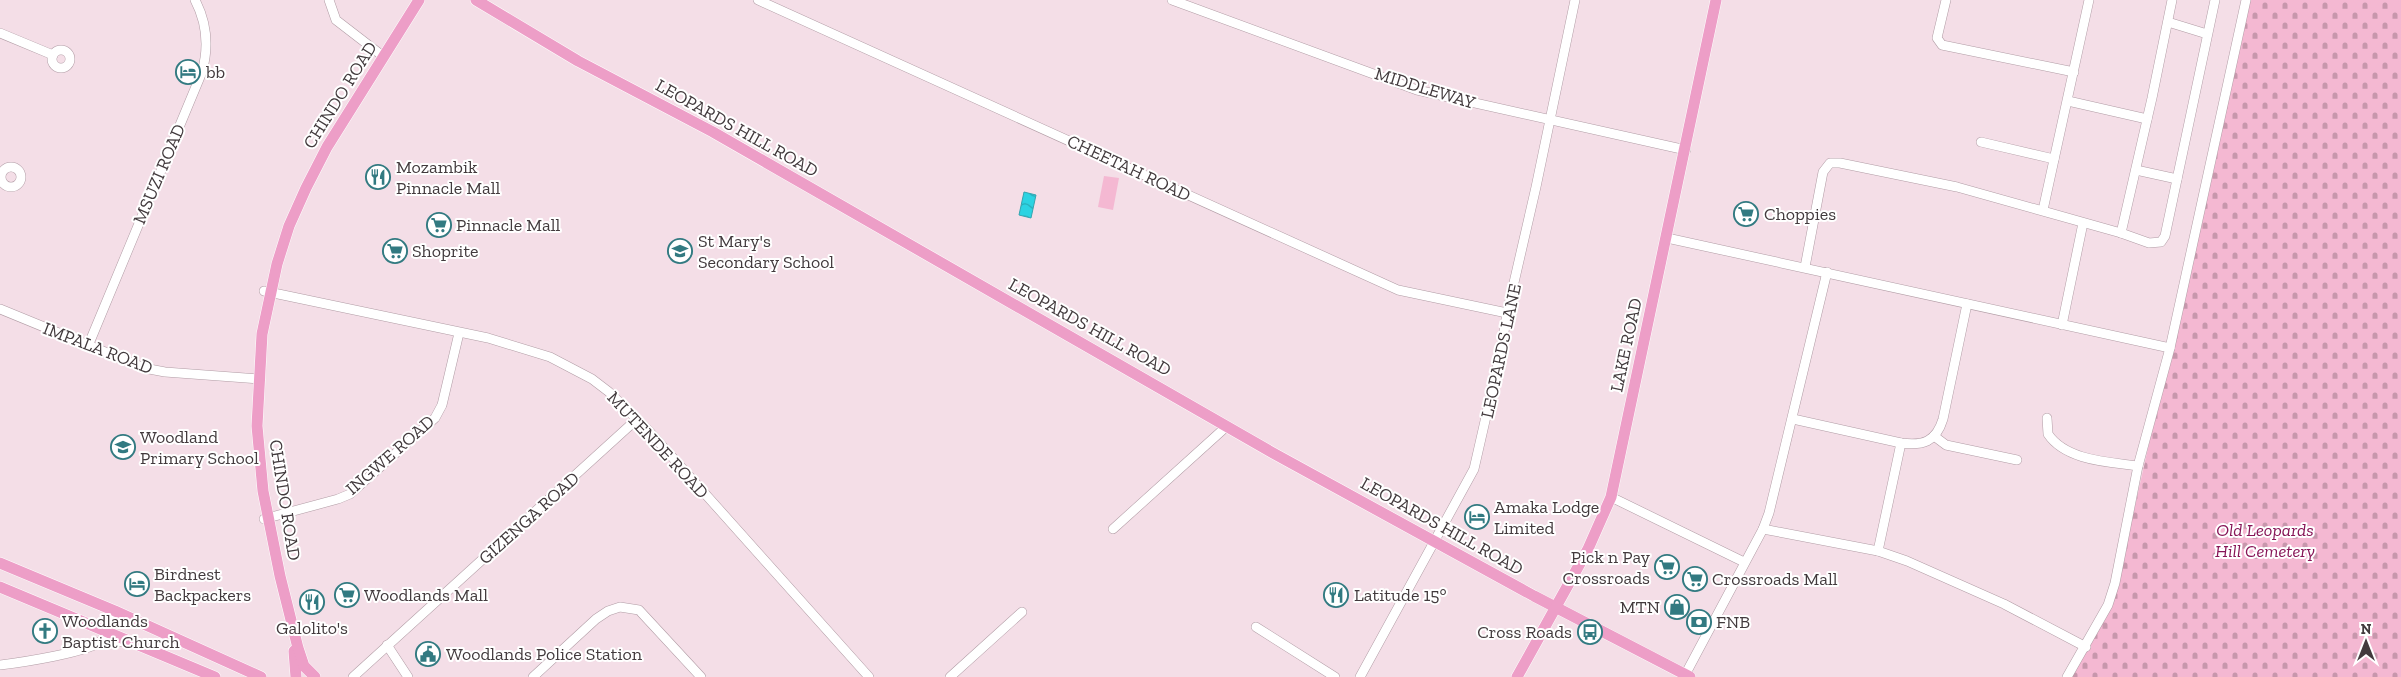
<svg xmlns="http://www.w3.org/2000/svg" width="2401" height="677" viewBox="0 0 2401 677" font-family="'Zilla Slab',serif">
  <defs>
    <pattern id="cemetery-stones" width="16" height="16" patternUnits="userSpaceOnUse" patternTransform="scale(1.25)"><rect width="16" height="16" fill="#f4b8d2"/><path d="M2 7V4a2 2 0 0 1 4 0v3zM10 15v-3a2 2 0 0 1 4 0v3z" fill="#c797ac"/></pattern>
    <pattern id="water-waves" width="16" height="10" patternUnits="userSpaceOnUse" patternTransform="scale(1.25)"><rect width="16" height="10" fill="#2cd3e2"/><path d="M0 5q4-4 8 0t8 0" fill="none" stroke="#27acb8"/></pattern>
  </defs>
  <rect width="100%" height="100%" fill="#f4dee7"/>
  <polygon fill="url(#cemetery-stones)" points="2249,0 2401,0 2401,677 2069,677 2117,586"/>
  <polygon fill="#f4b8d2" points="1104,176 1119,178 1113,210 1098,207"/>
  <polygon fill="url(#water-waves)" stroke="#33a5b0" points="1024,192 1036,195 1031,218 1019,215"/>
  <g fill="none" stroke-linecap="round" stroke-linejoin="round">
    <defs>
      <g id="minor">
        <polyline points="329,0 336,20 384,57"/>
        <polyline points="758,0 1398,290 1507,313"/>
        <polyline points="1172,0 1417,90 1686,150"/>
        <polyline points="1946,0 1937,38 1942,45 2074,72"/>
        <polyline points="2168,22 2207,34"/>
        <polyline points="0,33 53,55"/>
        <circle cx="61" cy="59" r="9"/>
        <polyline points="2068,101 2147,119"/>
        <polyline points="1981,142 2054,159"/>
        <circle cx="11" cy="177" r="10"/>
        <polyline points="2136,170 2177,179"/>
        <polyline points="2043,210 2089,0"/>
        <polyline points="2121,233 2152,98 2172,0"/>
        <polyline points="1667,238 2170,348"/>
        <polyline points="1805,267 1823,172 1830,163 1840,163 1957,187 2121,233 2149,243 2161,242 2165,236 2215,0"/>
        <polyline points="264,291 488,338 550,357 592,379 609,392 648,430 869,677"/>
        <polyline points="0,309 144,368 165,372 258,379"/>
        <polyline points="2062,325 2083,223"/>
        <path d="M88,346L202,72C209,47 207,23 195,0"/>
        <path d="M2047,418L2048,434C2066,461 2110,462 2138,466"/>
        <path d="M1793,419L1901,443C1923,446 1936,442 1943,419L1967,304"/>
        <polyline points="1934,436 1946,445 2017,460"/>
        <polyline points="1611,497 1744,562"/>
        <polyline points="264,519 338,499 350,494 435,418 442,405 459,333"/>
        <polyline points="1113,529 1227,426"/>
        <polyline points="1763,529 1878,551 1907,561 2004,604 2086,647"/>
        <polyline points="1878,551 1901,443"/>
        <polyline points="1256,627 1335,677"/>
        <polyline points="97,644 126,641"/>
        <polyline points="387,645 408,677"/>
        <path d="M0,665C17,663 93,652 102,640C107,632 111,620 115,611"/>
        <polyline points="1685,675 1763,529 1769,513 1827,272"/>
        <polyline points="353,677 637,419"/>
        <polyline points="533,677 596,619 608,611 620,607 639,610 701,677"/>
        <polyline points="950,677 1022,612"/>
        <polyline points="1360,677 1474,469 1501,351 1507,313 1536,187 1575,0"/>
        <polyline points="2067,677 2108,605 2115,583 2138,466 2170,348 2246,0"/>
      </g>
      <g id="major">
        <polyline points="476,0 578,61 713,132 1273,453 1534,596 1690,677"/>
        <polyline points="0,563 115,611 261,677"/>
        <polyline points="0,587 215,677"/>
        <polyline points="294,651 296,677"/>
        <polyline points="315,677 304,666 298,648 280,576 263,491 257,426 262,334 277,264 289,226 306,188 327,147 419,0"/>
        <polyline points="1517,677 1588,549 1611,497 1716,0"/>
      </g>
    </defs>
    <use href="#minor" stroke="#b19ca5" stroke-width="10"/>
    <use href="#major" stroke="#fff" stroke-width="12"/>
    <use href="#minor" stroke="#fff" stroke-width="9"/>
    <use href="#major" stroke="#ed9ec7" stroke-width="11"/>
  </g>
  <defs>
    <symbol id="hotel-ring" viewBox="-11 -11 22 22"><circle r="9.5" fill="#fff" stroke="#327a81" stroke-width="1.5"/><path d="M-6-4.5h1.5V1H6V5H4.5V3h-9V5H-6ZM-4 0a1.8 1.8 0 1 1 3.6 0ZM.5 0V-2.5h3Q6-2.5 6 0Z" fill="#327a81"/></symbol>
    <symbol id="restaurant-ring" viewBox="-11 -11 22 22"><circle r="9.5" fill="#fff" stroke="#327a81" stroke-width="1.5"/><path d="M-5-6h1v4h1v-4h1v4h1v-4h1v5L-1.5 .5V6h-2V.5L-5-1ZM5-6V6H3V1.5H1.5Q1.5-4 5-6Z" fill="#327a81"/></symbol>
    <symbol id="supermarket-ring" viewBox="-11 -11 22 22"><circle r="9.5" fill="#fff" stroke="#327a81" stroke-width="1.5"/><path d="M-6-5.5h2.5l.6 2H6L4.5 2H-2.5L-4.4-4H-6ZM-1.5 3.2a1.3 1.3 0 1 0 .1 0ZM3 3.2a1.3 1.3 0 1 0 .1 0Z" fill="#327a81"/></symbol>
    <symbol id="school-ring" viewBox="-11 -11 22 22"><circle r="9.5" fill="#fff" stroke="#327a81" stroke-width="1.5"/><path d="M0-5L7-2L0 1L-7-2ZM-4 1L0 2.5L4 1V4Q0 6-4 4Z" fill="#327a81"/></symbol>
    <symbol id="shop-ring" viewBox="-11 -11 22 22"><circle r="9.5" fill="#fff" stroke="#327a81" stroke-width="1.5"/><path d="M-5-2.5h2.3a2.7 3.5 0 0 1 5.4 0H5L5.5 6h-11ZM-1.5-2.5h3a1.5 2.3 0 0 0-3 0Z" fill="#327a81"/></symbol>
    <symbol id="bank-ring" viewBox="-11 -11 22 22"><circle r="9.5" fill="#fff" stroke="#327a81" stroke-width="1.5"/><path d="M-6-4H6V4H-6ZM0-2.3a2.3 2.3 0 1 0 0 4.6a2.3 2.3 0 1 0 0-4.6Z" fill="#327a81"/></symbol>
    <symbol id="church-ring" viewBox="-11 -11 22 22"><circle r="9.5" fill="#fff" stroke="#327a81" stroke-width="1.5"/><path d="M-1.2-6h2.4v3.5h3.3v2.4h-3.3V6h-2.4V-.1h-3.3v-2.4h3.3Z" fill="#327a81"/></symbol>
    <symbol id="bus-ring" viewBox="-11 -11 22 22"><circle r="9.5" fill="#fff" stroke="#327a81" stroke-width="1.5"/><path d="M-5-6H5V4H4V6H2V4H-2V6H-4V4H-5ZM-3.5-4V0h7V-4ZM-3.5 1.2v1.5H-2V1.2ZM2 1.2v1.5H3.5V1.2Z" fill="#327a81"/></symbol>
    <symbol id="civic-ring" viewBox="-11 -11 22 22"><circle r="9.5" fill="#fff" stroke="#327a81" stroke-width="1.5"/><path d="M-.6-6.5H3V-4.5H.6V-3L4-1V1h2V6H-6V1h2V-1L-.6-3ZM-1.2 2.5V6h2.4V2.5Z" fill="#327a81"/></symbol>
  </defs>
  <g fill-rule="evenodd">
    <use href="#hotel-ring" x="174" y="58" width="28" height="28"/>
    <use href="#restaurant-ring" x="364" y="163" width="28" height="28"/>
    <use href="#supermarket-ring" x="1732" y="200" width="28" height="28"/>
    <use href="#supermarket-ring" x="425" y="211" width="28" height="28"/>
    <use href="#supermarket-ring" x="381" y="237" width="28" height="28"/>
    <use href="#school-ring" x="666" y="237" width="28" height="28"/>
    <use href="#school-ring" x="109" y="433" width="28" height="28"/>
    <use href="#hotel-ring" x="1463" y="503" width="28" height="28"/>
    <use href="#supermarket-ring" x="1653" y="553" width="28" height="28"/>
    <use href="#supermarket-ring" x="1681" y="565" width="28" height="28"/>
    <use href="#hotel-ring" x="123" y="570" width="28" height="28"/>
    <use href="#supermarket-ring" x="333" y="581" width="28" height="28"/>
    <use href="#restaurant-ring" x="1322" y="581" width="28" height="28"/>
    <use href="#restaurant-ring" x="298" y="588" width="28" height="28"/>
    <use href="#shop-ring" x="1663" y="593" width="28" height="28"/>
    <use href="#bank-ring" x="1685" y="608" width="28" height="28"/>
    <use href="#church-ring" x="31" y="617" width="28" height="28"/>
    <use href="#bus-ring" x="1576" y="618" width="28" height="28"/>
    <use href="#civic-ring" x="414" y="640" width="28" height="28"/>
  </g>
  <g text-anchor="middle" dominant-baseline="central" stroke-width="4" stroke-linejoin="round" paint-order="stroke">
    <g font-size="18" fill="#423a3d" stroke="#fff" text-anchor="start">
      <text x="206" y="72">bb</text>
      <text x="396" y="167">Mozambik<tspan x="396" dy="21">Pinnacle Mall</tspan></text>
      <text x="1764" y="214">Choppies</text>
      <text x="456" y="225">Pinnacle Mall</text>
      <text x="698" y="241">St Mary's<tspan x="698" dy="21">Secondary School</tspan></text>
      <text x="412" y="251">Shoprite</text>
      <text x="140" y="437">Woodland<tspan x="140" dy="21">Primary School</tspan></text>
      <text x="1494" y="507">Amaka Lodge<tspan x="1494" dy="21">Limited</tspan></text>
      <text x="1650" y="557" text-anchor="end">Pick n Pay<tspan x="1650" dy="21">Crossroads</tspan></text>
      <text x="154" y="574">Birdnest<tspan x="154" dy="21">Backpackers</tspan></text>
      <text x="1712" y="579">Crossroads Mall</text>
      <text x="364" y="595">Woodlands Mall</text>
      <text x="1354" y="595">Latitude 15°</text>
      <text x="1660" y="607" text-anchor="end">MTN</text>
      <text x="62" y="621">Woodlands<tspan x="62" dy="21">Baptist Church</tspan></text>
      <text x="1716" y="622">FNB</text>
      <text x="312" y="628" text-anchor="middle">Galolito's</text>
      <text x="1572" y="632" text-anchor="end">Cross Roads</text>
      <text x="446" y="654">Woodlands Police Station</text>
    </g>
    <g font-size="18" fill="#423a3d" stroke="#fff">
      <text transform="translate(1425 88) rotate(17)">MIDDLEWAY</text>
      <text transform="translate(340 95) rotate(-58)">CHINDO ROAD</text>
      <text transform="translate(737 128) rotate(29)">LEOPARDS HILL ROAD</text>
      <text transform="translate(1129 168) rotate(25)">CHEETAH ROAD</text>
      <text transform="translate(159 174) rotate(-67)">MSUZI ROAD</text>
      <text transform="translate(1090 327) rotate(29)">LEOPARDS HILL ROAD</text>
      <text transform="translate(1626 345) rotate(-78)">LAKE ROAD</text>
      <text transform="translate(98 348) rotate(21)">IMPALA ROAD</text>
      <text transform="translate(1501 351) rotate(-78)">LEOPARDS LANE</text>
      <text transform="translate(658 445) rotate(47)">MUTENDE ROAD</text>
      <text transform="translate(390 455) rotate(-41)">INGWE ROAD</text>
      <text transform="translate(285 500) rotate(81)">CHINDO ROAD</text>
      <text transform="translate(529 518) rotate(-42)">GIZENGA ROAD</text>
      <text transform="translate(1442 526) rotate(29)">LEOPARDS HILL ROAD</text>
    </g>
    <g font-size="18" font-style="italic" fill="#871557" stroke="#fff">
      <text x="2265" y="530">Old Leopards<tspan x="2265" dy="21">Hill Cemetery</tspan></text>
    </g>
  </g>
  <g transform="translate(2366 642)" stroke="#ffffff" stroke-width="4" paint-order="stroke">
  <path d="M0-4L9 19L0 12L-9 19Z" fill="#423a3d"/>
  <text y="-8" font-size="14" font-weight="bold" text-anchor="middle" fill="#423a3d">N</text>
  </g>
</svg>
